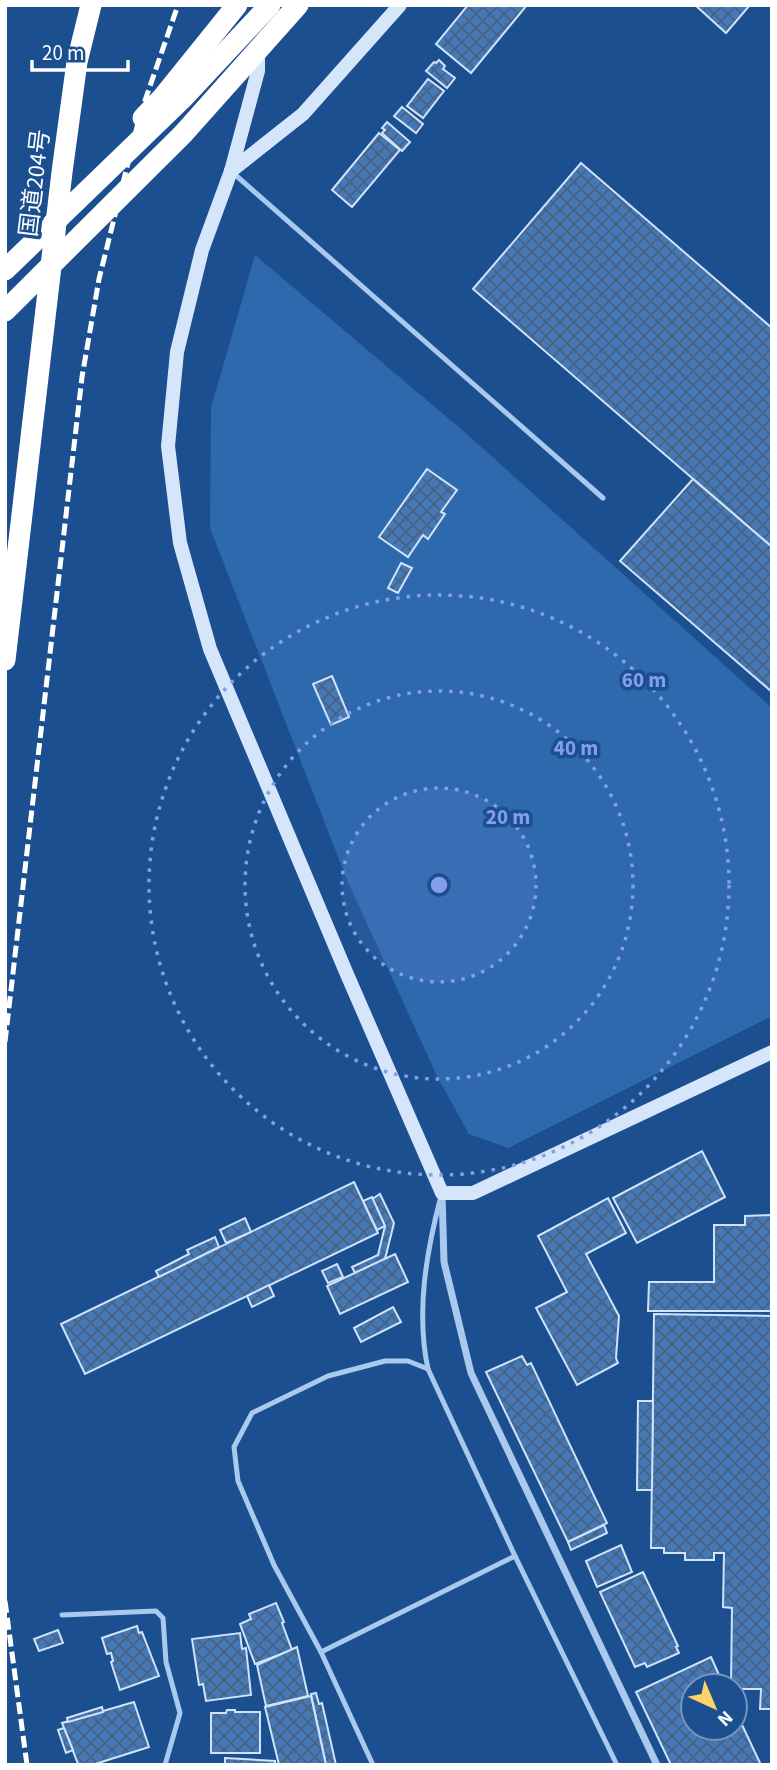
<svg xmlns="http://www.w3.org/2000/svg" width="777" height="1770" viewBox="0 0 777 1770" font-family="'Source Sans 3','Noto Sans JP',sans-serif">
  <defs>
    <pattern id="building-cross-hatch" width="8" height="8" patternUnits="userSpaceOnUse" patternTransform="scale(1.75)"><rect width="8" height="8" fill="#4478b7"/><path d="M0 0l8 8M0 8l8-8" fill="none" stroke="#486282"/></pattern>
  </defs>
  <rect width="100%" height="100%" fill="#1b4f8f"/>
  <polygon fill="#2e69ad" points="255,255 468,435 772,708 772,1016 508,1148 469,1134 438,1078 347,880 210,528 211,408"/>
  <g fill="url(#building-cross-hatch)" stroke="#cfe3fa" stroke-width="2">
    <polygon points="468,5 527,5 471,73 436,44"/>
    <polygon points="695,5 750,5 726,33"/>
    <polygon points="439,60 445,66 443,69 455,78 447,88 426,71 434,62 436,63"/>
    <polygon points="428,79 444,91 423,118 407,106"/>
    <polygon points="402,107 423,124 416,133 394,116"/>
    <polygon points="387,122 410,142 402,151 382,133 385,130 382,128"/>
    <polygon points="379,133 400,150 352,207 332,190"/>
    <polygon points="581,163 772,328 772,547 473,289"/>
    <polygon points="427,469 457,490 441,512 445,514 428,539 423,535 408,557 379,537"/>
    <polygon points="693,479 772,547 772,692 620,561"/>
    <polygon points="401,563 412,568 398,593 388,588"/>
    <polygon points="332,676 349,717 331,725 313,684"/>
    <polygon points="702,1151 725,1197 637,1243 613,1198"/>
    <polygon points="354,1182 378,1233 85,1374 61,1324"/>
    <polygon points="380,1194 394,1223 385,1259 355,1273 352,1267 378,1255 385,1226 372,1199"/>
    <polygon points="372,1197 385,1226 377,1230 363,1201"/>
    <polygon points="608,1198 626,1233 586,1254 619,1316 616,1358 618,1363 577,1385 536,1308 567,1292 538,1236"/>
    <polygon points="772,1215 772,1311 648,1311 649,1282 714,1282 714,1225 745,1225 745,1216"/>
    <polygon points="245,1218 251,1232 226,1243 220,1230"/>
    <polygon points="215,1237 219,1247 159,1277 156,1271 189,1254 187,1250"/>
    <polygon points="395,1254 408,1282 340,1314 327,1286"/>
    <polygon points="337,1264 343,1277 328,1283 322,1271"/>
    <polygon points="269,1285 274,1296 252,1307 247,1296"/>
    <polygon points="393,1307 401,1322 361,1342 354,1328"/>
    <polygon points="654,1314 772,1316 772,1709 760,1709 761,1689 735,1689 735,1686 731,1686 732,1608 723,1607 724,1553 714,1553 714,1560 685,1560 685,1553 664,1553 664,1548 651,1548"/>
    <polygon points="522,1356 527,1365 531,1363 607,1523 568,1542 486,1372"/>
    <polygon points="638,1401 653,1401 652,1490 637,1490"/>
    <polygon points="604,1525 607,1533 571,1550 568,1542"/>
    <polygon points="621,1545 632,1572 597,1587 586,1561"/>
    <polygon points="643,1572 678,1646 676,1647 679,1653 647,1667 645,1663 635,1667 600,1592"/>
    <polygon points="276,1603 284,1622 282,1623 292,1650 255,1664 240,1624 251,1619 249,1614"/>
    <polygon points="137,1626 139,1633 142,1632 159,1676 120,1690 111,1662 113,1661 111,1653 107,1654 102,1638"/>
    <polygon points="58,1630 63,1643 39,1651 34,1639"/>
    <polygon points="240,1633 242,1649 246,1648 251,1695 206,1701 203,1684 199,1685 192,1639"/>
    <polygon points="297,1647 308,1696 266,1706 257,1665"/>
    <polygon points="711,1657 724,1686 693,1686 693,1728 735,1728 735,1710 761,1765 671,1765 636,1692"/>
    <polygon points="316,1693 319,1704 322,1703 336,1765 326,1765 311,1694"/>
    <polygon points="311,1696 326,1765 279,1765 265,1707"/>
    <polygon points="134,1702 149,1747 92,1765 75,1765 78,1764 62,1723"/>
    <polygon points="102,1707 103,1712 68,1722 67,1718"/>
    <polygon points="227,1710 235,1710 235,1712 260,1712 260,1753 211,1753 211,1713 226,1713"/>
    <polygon points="64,1728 73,1750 66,1753 58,1730"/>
    <polygon points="225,1758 275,1761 275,1765 225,1765"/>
  </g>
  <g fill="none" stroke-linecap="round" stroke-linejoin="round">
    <g stroke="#a9c9ee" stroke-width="5">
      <polyline points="232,172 603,498"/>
      <path d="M428,1369C416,1313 426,1254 440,1200"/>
      <polyline points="62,1615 156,1611 163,1618 166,1662 180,1713 165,1765"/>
      <polyline points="321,1652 515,1556"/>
      <polyline points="373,1765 321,1652 274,1565 238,1481 234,1447 252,1413 328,1376 385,1361 408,1361 428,1369 515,1556 617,1765"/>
    </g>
    <polyline stroke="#a9c9ee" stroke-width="7" points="442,1193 444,1262 471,1373 657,1765"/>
    <g stroke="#d6e6fa" stroke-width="14">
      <polyline points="258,49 258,71 231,171 202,250 177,352 168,446 180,543 210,649 346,972 442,1193 473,1193 772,1052"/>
      <polyline points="231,171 303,114 400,5"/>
    </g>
    <polyline stroke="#fff" stroke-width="21" points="5,660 62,172 77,62 91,5"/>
    <g stroke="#fff" stroke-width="5" stroke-dasharray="12 5" stroke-linecap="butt">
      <polyline points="5,1042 82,377 99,279 140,115 178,5"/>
      <polyline points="5,1601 27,1765"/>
    </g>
    <g stroke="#fff" stroke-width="21">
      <polyline points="143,118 162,98 237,5"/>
      <polyline points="5,270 182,99 270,5"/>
      <polyline points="5,311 183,134 298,5"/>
    </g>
  </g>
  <circle cx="439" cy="885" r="97" fill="#839eea" fill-opacity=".12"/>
  <g fill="none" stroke="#839eea" stroke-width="3.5" stroke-dasharray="3.5 7">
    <circle cx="439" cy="885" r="97"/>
    <circle cx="439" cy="885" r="194"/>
    <circle cx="439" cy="885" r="290"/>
  </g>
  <g text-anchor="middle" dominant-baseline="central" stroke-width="7" stroke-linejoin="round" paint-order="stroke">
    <g font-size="24" fill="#fff" stroke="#1b4f8f">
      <text transform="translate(35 183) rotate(-83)">国道204号</text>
    </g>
  </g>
  <circle cx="439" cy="885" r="10" fill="#839eea" stroke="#1b4f8f" stroke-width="3.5"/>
  <g font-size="21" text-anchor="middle" font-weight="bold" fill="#839eea" stroke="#1b4f8f" stroke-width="7" stroke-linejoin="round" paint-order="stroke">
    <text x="644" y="687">60 m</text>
    <text x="576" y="755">40 m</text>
    <text x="508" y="824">20 m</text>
  </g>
  <rect width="777" height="1770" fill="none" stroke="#ffffff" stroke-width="14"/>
  <g transform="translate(714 1707) rotate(136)"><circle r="33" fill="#1b4f8f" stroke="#7695bc" stroke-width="2"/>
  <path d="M0-5L12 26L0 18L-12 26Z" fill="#ffd166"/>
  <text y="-10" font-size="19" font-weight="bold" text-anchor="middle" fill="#ffffff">N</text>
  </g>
  <path d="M32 60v10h96v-10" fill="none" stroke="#ffffff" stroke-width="3.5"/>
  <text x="42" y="60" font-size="21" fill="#ffffff" stroke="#1b4f8f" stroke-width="5" paint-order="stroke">20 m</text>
</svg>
